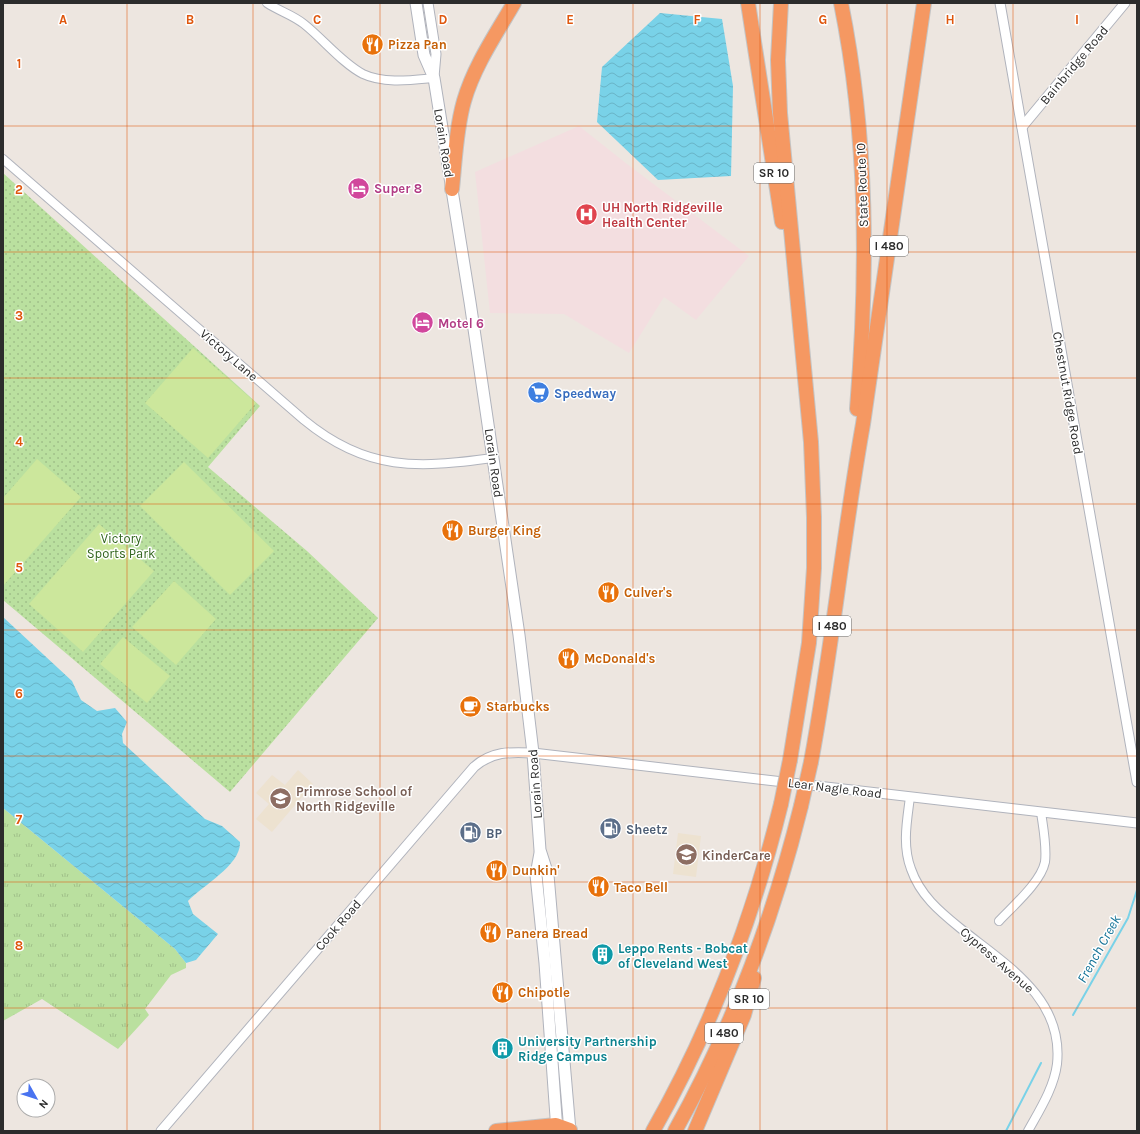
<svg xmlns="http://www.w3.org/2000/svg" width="1140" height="1134" viewBox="0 0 1140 1134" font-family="Karla,sans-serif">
  <defs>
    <pattern id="grass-tufts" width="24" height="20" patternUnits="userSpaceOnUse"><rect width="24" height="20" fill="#bae09f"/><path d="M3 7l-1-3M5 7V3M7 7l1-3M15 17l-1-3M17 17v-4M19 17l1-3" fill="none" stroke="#a0c089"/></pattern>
    <pattern id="park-dots" width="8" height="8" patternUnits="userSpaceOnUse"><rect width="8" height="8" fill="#bae09f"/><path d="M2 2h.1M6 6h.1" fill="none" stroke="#a0c089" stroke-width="1.8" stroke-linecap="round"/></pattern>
    <pattern id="water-waves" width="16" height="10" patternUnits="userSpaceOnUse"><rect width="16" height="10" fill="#79d2e8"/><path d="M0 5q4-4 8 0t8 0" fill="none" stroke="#69b4c7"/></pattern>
  </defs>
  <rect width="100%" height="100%" fill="#ede6e0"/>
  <g fill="#ede2d0">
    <polygon points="298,770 313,784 272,832 256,819 269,804 256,793 272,775 285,785"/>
    <polygon points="678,833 701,836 696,877 673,874"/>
  </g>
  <polygon fill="#f3dee0" points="579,126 627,164 749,256 696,320 664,297 629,353 564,314 490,313 475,172"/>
  <polygon fill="url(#grass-tufts)" points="3,808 175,949 186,963 186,968 171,975 145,1009 149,1015 118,1049 42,999 3,1021"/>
  <polygon fill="url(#park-dots)" points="3,173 260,406 208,467 307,551 378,618 230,792 3,600"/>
  <g fill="#cce79c">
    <polygon points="193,348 256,403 208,458 145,403"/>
    <polygon points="37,459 81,497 3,586 3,498"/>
    <polygon points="184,462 274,551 230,595 140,506"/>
    <polygon points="99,524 154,571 83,652 29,604"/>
    <polygon points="174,581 216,619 176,665 132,627"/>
    <polygon points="123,637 170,676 147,703 100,664"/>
  </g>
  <g fill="url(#water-waves)">
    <polygon points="660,13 722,19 733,86 731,176 658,180 597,122 602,67"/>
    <path d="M3,617L72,681L81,700L97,711L115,708L127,722L122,734L123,743L205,819L222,826L240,842C241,865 203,885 188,901L193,914L218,934L196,960L186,963L175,949L3,808Z"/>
  </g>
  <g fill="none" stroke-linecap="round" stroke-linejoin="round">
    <g stroke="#79d2e8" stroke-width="2">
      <polyline points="1073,1015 1128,918 1137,890"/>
      <polyline points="1006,1131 1041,1063"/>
    </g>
    <defs>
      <g id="minor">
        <path d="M267,3C279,11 293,15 304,24C323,39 342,63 363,74C384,84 412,80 434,78"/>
        <path d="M3,159L304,420C367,472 418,468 493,458"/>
        <path d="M910,797C907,821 902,845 911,869C920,895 939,911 960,928C1005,964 1064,998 1057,1064C1054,1088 1039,1111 1028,1131"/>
        <path d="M999,921C1013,906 1041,882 1045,862C1047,846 1043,827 1041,812"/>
      </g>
      <g id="tertiary">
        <polyline points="428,3 436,54 434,77"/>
        <polyline points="1000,3 1137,782"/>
        <polyline points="1022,127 1125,3"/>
        <path d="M161,1131L474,767C492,751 510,752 533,753L1137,823"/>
      </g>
      <g id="secondary">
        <polyline points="416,3 424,55 434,78 470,302 519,635 533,753 540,850 548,875 570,1131"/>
        <polyline points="540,853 536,875 545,963 557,1131"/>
      </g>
      <g id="motorway">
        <polyline points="748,3 782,222"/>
        <polyline points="781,3 778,60 780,113 811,442 814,517 814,568 809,643 790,760"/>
        <path d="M841,3C868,137 868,273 857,409"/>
        <path d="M452,189C455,160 456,129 464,101C474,66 496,34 514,3"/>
        <path d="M811,762C832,650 843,536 863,424L924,3"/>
        <polyline points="496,1131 556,1125 570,1130"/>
        <path d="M653,1131C711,1029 753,918 781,804"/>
        <path d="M675,1131C732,1029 773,919 801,806"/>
        <polyline points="695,1131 744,1015 754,978"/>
      </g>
    </defs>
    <use href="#minor" stroke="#b0b3bc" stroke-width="10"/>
    <use href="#tertiary" stroke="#b0b3bc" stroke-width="11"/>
    <use href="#secondary" stroke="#b0b3bc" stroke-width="13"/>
    <use href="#motorway" stroke="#c4c4c4" stroke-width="16"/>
    <use href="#minor" stroke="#fff" stroke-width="8"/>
    <use href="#tertiary" stroke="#fff" stroke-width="9"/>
    <use href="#secondary" stroke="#fff" stroke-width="11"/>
    <use href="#motorway" stroke="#f59862" stroke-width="14"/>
    <defs>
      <g id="motorway-bridge">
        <polyline points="781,804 790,760"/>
        <polyline points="801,806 811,762"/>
      </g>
    </defs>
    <use href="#motorway-bridge" stroke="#c4c4c4" stroke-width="16" stroke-linecap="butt"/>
    <use href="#motorway-bridge" stroke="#f59862" stroke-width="14"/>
  </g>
  <path fill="none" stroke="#df570e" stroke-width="1" stroke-opacity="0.55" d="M127,3V1131M253,3V1131M380,3V1131M507,3V1131M633,3V1131M760,3V1131M887,3V1131M1013,3V1131M3,126H1137M3,252H1137M3,378H1137M3,504H1137M3,630H1137M3,756H1137M3,882H1137M3,1008H1137"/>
  <defs>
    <symbol id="restaurant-disc" viewBox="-11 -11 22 22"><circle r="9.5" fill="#e8710a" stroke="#fff"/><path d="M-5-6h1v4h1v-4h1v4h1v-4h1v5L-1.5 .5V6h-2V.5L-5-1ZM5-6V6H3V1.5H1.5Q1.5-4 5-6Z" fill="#fff"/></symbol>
    <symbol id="hotel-disc" viewBox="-11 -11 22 22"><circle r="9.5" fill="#d1479c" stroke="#fff"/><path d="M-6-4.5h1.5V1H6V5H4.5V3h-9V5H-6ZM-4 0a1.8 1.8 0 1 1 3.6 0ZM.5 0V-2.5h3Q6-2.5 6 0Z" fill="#fff"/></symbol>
    <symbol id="hospital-disc" viewBox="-11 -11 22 22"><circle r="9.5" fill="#e0444e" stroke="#fff"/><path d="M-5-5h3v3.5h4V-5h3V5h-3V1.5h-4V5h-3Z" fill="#fff"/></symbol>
    <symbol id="supermarket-disc" viewBox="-11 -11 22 22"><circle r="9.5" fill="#3f7fe0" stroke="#fff"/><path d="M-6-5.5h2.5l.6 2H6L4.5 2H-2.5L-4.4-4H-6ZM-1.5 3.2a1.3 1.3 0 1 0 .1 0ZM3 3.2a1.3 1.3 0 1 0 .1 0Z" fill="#fff"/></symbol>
    <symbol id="cafe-disc" viewBox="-11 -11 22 22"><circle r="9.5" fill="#e8710a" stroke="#fff"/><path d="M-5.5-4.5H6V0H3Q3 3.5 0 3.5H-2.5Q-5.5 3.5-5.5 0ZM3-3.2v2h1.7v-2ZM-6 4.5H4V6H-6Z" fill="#fff"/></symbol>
    <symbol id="school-disc" viewBox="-11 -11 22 22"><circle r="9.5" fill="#8d6e63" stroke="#fff"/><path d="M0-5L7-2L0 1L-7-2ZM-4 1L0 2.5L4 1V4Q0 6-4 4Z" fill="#fff"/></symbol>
    <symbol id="fuel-disc" viewBox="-11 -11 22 22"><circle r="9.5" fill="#5c6f8a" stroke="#fff"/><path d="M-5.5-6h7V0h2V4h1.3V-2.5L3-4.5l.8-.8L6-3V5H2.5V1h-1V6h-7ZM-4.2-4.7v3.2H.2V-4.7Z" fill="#fff"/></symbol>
    <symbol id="building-disc" viewBox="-11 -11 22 22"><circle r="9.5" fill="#0f9aa8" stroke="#fff"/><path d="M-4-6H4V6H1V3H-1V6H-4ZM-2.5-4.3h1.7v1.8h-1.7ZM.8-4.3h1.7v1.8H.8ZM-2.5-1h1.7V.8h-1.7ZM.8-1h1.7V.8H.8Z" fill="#fff"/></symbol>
  </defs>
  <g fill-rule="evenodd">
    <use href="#restaurant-disc" x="360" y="32" width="25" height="25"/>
    <use href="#hotel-disc" x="346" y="176" width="25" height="25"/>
    <use href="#hospital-disc" x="574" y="202" width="25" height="25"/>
    <use href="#hotel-disc" x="410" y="310" width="25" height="25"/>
    <use href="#supermarket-disc" x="526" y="380" width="25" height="25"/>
    <use href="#restaurant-disc" x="440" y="518" width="25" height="25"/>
    <use href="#restaurant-disc" x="596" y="580" width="25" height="25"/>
    <use href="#restaurant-disc" x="556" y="646" width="25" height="25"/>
    <use href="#cafe-disc" x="458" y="694" width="25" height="25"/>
    <use href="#school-disc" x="268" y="786" width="25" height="25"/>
    <use href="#fuel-disc" x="598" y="816" width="25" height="25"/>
    <use href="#fuel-disc" x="458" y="820" width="25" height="25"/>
    <use href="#school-disc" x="674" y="842" width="25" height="25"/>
    <use href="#restaurant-disc" x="484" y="858" width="25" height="25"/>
    <use href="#restaurant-disc" x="586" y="874" width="25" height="25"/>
    <use href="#restaurant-disc" x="478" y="920" width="25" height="25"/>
    <use href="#building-disc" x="590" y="942" width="25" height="25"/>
    <use href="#restaurant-disc" x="490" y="980" width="25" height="25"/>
    <use href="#building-disc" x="490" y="1036" width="25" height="25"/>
  </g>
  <g text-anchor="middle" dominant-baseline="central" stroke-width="3" stroke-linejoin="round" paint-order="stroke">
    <g fill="#fff" stroke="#6b6b6b" stroke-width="1">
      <rect x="754" y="163" width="40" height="20" rx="3"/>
      <rect x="870" y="236" width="38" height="20" rx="3"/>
      <rect x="813" y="616" width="38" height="20" rx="3"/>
      <rect x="729" y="989" width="40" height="20" rx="3"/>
      <rect x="705" y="1023" width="38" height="20" rx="3"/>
    </g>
    <g font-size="12" font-weight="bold" fill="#2c2c2c">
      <text x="774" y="173">SR 10</text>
      <text x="889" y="246">I 480</text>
      <text x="832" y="626">I 480</text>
      <text x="749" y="999">SR 10</text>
      <text x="724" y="1033">I 480</text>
    </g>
    <g font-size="13" font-weight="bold" fill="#c56008" stroke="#fff" text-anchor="start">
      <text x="388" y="44">Pizza Pan</text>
      <text x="468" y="530">Burger King</text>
      <text x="624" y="592">Culver's</text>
      <text x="584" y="658">McDonald's</text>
      <text x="486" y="706">Starbucks</text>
      <text x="512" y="870">Dunkin'</text>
      <text x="614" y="887">Taco Bell</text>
      <text x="506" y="933">Panera Bread</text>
      <text x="518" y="992">Chipotle</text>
    </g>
    <g font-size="13" fill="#2c2c2c" stroke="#fff">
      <text transform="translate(1074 65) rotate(-50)">Bainbridge Road</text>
      <text transform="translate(444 143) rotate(81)">Lorain Road</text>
      <text transform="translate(862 185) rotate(-92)">State Route 10</text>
      <text transform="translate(229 355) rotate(41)">Victory Lane</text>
      <text transform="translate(1068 393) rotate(80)">Chestnut Ridge Road</text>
      <text transform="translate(494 463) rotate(82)">Lorain Road</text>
      <text transform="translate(535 784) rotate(-94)">Lorain Road</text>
      <text transform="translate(835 788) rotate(7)">Lear Nagle Road</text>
      <text transform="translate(338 925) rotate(-49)">Cook Road</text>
      <text transform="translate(997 960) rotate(41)">Cypress Avenue</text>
    </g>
    <g font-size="13" font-weight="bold" fill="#b23c85" stroke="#fff" text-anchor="start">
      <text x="374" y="188">Super 8</text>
      <text x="438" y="323">Motel 6</text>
    </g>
    <g font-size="13" font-weight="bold" fill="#be3a42" stroke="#fff" text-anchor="start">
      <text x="602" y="207">UH North Ridgeville<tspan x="602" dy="15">Health Center</tspan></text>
    </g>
    <g font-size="13" font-weight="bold" fill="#366cbe" stroke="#fff" text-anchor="start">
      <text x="554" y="393">Speedway</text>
    </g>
    <g font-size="13" fill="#33661f" stroke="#fff">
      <text x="121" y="538">Victory<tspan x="121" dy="15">Sports Park</tspan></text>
    </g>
    <g font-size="13" font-weight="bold" fill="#785e54" stroke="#fff" text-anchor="start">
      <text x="296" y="791">Primrose School of<tspan x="296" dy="15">North Ridgeville</tspan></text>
      <text x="702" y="855">KinderCare</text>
    </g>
    <g font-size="13" font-weight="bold" fill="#4e5e75" stroke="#fff" text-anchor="start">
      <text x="626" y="829">Sheetz</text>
      <text x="486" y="833">BP</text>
    </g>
    <g font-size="13" font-weight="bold" fill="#0d838f" stroke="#fff" text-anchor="start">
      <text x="618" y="948">Leppo Rents - Bobcat<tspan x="618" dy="15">of Cleveland West</tspan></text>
      <text x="518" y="1041">University Partnership<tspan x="518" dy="15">Ridge Campus</tspan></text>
    </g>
    <g font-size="14" font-style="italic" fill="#157397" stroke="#fff">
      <text transform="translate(1099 949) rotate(-61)">French Creek</text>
    </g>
  </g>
  <g font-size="13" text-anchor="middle" font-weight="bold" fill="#df570e" stroke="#fff" stroke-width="3" stroke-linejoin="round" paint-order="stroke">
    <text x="63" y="24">A</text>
    <text x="190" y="24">B</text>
    <text x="317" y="24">C</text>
    <text x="443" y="24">D</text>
    <text x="570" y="24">E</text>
    <text x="697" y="24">F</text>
    <text x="823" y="24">G</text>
    <text x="950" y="24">H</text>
    <text x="1077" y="24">I</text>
    <text x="19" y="68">1</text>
    <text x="19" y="194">2</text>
    <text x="19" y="320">3</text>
    <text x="19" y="446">4</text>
    <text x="19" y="572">5</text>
    <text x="19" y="698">6</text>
    <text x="19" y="824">7</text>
    <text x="19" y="950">8</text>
  </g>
  <rect width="1140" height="1134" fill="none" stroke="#2c2c2c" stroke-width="8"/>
  <g transform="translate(36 1098) rotate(129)"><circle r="19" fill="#ffffff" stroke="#ababab"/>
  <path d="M0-3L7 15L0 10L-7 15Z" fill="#4973f0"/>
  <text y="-6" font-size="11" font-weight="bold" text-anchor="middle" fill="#2c2c2c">N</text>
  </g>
</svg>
